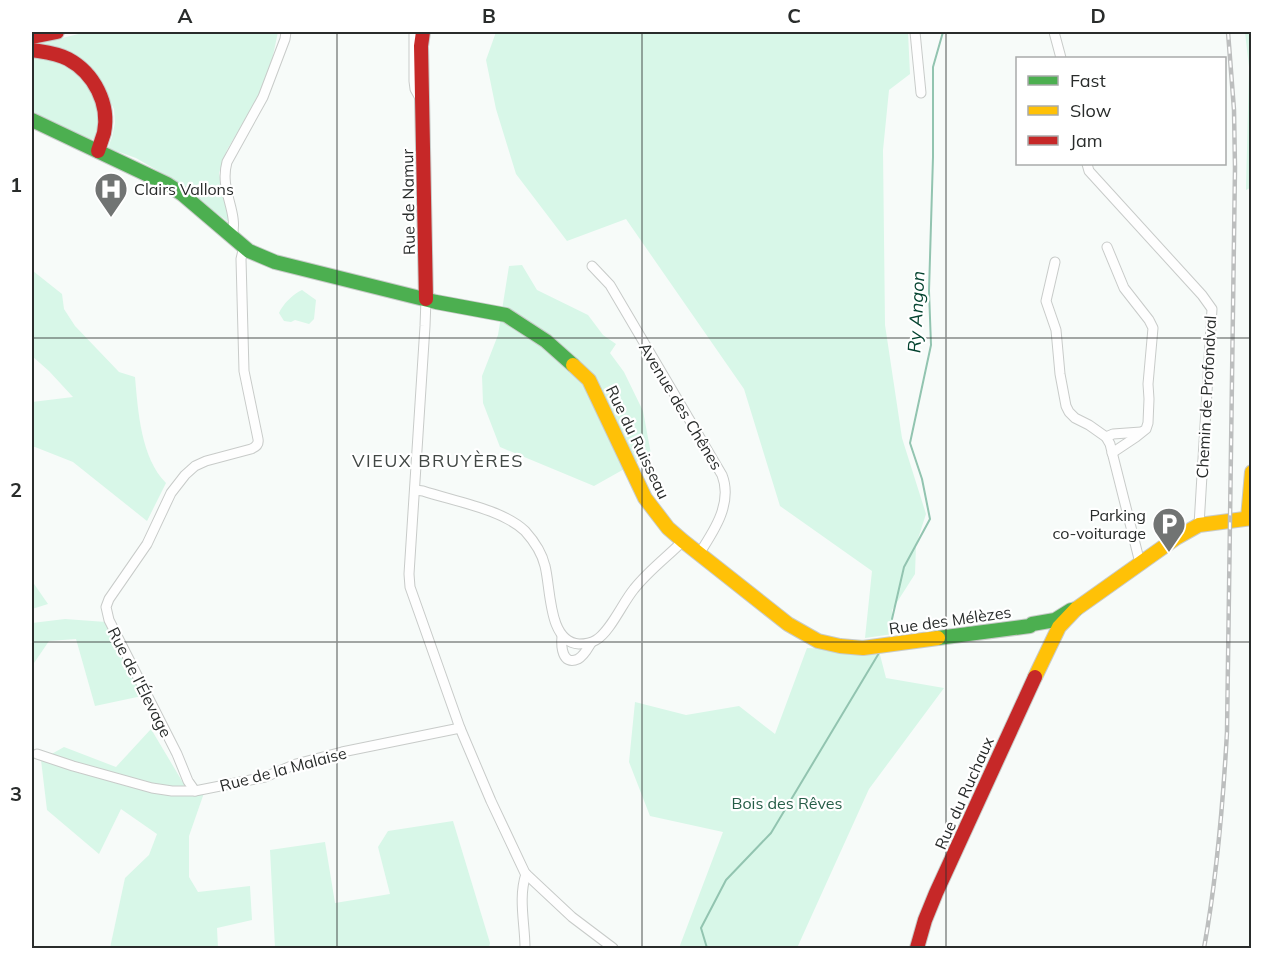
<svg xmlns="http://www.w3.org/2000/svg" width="1283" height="980" viewBox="0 0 1283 980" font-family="Mulish,sans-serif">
  <rect width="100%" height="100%" fill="#f7fbf9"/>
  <g fill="#d8f7e8">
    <polygon points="87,32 278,32 271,65 259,96 227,150 219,173 227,211 234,226 167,176 136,158 108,148 112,137 115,123 114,109 107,95 41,43"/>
    <polygon points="496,32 908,32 910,74 889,90 883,150 885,325 902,438 926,514 916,545 915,574 892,610 893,634 865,638 872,571 780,506 744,389 626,219 567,241 516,174 496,109 486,60"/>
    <polygon points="1245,32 1252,32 1252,187 1246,190 1249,67"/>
    <polygon points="32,55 72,67 91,87 102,118 94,139 85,140 32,111"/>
    <polygon points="522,265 537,290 588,315 603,335 616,344 610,353 624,372 643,411 651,454 594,486 500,447 483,403 482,376 498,335 509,266"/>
    <path d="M33,271L62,294L64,309L75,326L119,372L135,377C138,411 141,458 166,483L147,521L73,462L35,447H32V402L73,397L49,371L32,356V274Z"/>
    <path d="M302,290L316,300L314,319L309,324L295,320L291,322L284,321L279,313C283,304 293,294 302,290Z"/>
    <polygon points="32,581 48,604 32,609"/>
    <polygon points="65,619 106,622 142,696 95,706 76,639 49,641 34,663 32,692 32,623"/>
    <polygon points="807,648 879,651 886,678 944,688 869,789 797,948 679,948 723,832 650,816 629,762 635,702 686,715 739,706 775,734"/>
    <polygon points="151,729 182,781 204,793 189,836 189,877 198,892 250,886 252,920 217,928 218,948 110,948 125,878 149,855 157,834 121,809 99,854 47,810 41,760 64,747 116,767"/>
    <polygon points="453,821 490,943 489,948 275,948 270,850 325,842 335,903 390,894 378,847 388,831"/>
  </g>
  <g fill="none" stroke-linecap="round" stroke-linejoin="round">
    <g stroke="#92c4b0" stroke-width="2">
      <polyline points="892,619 904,567 930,519 922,479 910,443 931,345 929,291 933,157 933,67 943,32"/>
      <polyline points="707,948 701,928 726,880 771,833 879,653"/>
    </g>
    <defs>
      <g id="street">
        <polyline points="414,32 414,81 415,89 420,98"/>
        <polyline points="915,32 921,93"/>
        <polyline points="1054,32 1061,58"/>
        <polyline points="1087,164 1089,171 1202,295 1212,309 1199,525"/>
        <path d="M232,237C239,211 219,191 227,162L263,97L285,39L286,32"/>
        <polyline points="1107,247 1124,288 1149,320 1153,328 1148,384 1149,399 1148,423 1146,429 1136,437 1112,453"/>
        <polyline points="1055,262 1046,301 1056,330 1060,374 1066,406 1069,412 1075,418 1089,425 1106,437 1110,444 1140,563"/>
        <path d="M592,266L610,285L722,475C733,503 714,531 699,554"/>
        <polyline points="426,299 425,326 409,574 410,587 460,728 491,801 525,873 572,917 613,948"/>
        <polyline points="1106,437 1113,434 1141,432"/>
        <path d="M415,490L423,491C453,501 502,509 525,531C534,541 542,553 545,566C551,589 548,642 579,644C585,644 591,643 596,640C610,632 623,602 634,589C648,571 667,557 683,541"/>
        <path d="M562,636C561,646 562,666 578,659C584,656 588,648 591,643"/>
        <polyline points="37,754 73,766 152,788 172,791 195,791 265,777 296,764 342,752 460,728"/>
        <path d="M195,791L188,781L177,754L109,620L106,607L109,599L147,544L171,493L185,475L195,466L206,461L251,449C256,447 259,444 258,439L244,371L241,259L244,246"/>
        <path d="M525,948C525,924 518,898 526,874"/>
      </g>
      <g id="fast">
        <polyline points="32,120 167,184 182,194 249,251 275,262 436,302 506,315 546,341 573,365"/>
        <polyline points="938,638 1030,626 1032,624 1055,620 1071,610 1076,609"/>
      </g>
      <g id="slow">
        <polyline points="573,365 589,380 645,498 668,528 683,541 788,624 818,641 840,646 863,648 938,638"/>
        <polyline points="1248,518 1252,472"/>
        <polyline points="1035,677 1059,627 1076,609 1176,538 1199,525 1252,518"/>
      </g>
      <g id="jam">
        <polyline points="423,32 421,46 426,299"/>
        <polyline points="32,37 57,32"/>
        <path d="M32,50C44,52 57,53 68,59C94,73 110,104 104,133C102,139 100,145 98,151"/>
        <polyline points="917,948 925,920 936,893 1035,677"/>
      </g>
    </defs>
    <use href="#street" stroke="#c8cbc9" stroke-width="11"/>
    <use href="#fast" stroke="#c8cbc9" stroke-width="16"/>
    <use href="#slow" stroke="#c8cbc9" stroke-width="16"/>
    <use href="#jam" stroke="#c8cbc9" stroke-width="16"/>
    <use href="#street" stroke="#fefefe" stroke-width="9"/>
    <use href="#fast" stroke="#4caf50" stroke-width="14"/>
    <use href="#slow" stroke="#ffc107" stroke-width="14"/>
    <use href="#jam" stroke="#c62828" stroke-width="14"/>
    <defs>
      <path id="rail" d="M1204,948C1217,877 1223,804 1227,732L1235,168L1234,110L1228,32"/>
    </defs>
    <use href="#rail" stroke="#bcbebe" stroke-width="4.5"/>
    <use href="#rail" stroke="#fff" stroke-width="2" stroke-dasharray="7" stroke-linecap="butt"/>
  </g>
  <path fill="none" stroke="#292c2b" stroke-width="1.5" stroke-opacity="0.55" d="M337,32V948M642,32V948M946,32V948M32,338H1252M32,642H1252"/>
  <defs>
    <symbol id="hospital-pin" viewBox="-11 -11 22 30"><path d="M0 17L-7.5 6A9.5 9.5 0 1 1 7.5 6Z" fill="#717473" stroke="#fff"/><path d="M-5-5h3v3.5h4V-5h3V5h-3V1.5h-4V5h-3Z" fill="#fff"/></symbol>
    <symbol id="parking-pin" viewBox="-11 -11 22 30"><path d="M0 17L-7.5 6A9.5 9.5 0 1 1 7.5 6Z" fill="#717473" stroke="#fff"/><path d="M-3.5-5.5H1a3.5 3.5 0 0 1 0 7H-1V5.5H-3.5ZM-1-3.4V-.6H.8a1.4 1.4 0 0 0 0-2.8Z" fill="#fff"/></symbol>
  </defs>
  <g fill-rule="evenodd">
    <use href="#hospital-pin" x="92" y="170" width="38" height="52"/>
    <use href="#parking-pin" x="1150" y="505" width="38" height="52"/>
  </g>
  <g text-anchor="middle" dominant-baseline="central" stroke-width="4.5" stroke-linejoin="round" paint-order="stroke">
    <g font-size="16" fill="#292c2b" stroke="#fff" text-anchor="start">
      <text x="134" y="189">Clairs Vallons</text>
      <text x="1146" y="515" text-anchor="end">Parking<tspan x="1146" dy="18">co-voiturage</tspan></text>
    </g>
    <g font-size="16" fill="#292c2b" stroke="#fff">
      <text transform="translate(408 202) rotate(-91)">Rue de Namur</text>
      <text transform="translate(1206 397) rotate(-87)">Chemin de Profondval</text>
      <text transform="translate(681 406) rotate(59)">Avenue des Chênes</text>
      <text transform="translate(638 442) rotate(64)">Rue du Ruisseau</text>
      <text transform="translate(950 620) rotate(-8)">Rue des Mélèzes</text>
      <text transform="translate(140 682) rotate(63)">Rue de l'Élevage</text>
      <text transform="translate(283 769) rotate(-15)">Rue de la Malaise</text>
      <text transform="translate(964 793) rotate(-66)">Rue du Ruchaux</text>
    </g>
    <g font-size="16" fill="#255d47" stroke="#fff">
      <text x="787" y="803">Bois des Rêves</text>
    </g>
    <g font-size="18" font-style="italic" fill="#04432f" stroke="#fff">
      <text transform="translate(916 312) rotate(-87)">Ry Angon</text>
    </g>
    <g font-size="18" letter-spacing="1.5" fill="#424845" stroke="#fff">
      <text x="438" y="460">VIEUX BRUYÈRES</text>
    </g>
  </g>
  <rect width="1283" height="980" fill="none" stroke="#ffffff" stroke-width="66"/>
  <rect x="1016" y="57" width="210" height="108" fill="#ffffff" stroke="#a9abaa" stroke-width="1.5"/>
  <rect x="1028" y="76" width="30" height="9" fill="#4caf50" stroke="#a9abaa" stroke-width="1.5"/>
  <text x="1070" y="87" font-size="18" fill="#292c2b">Fast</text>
  <rect x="1028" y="106" width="30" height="9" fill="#ffc107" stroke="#a9abaa" stroke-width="1.5"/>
  <text x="1070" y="117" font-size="18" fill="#292c2b">Slow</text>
  <rect x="1028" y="136" width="30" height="9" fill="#c62828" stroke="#a9abaa" stroke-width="1.5"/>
  <text x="1070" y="147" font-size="18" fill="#292c2b">Jam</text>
  <rect x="33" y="33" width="1217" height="914" fill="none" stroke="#292c2b" stroke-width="2"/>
  <g font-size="20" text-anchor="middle" font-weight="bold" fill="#292c2b">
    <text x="185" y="23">A</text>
    <text x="489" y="23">B</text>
    <text x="794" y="23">C</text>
    <text x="1098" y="23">D</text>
    <text x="16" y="192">1</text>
    <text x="16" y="497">2</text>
    <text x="16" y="801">3</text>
  </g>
</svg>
